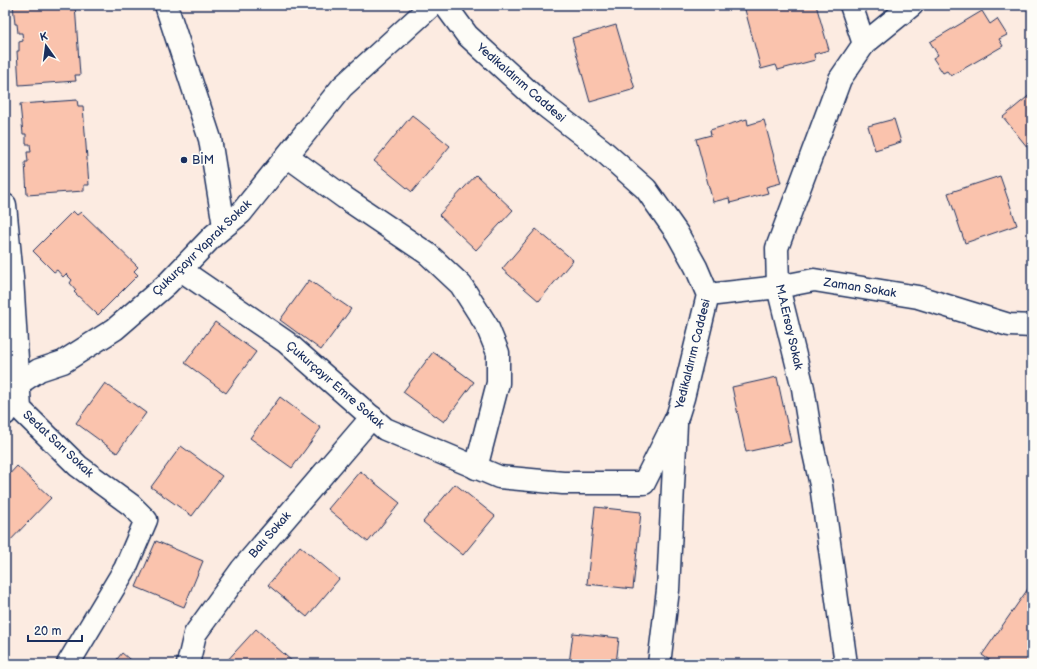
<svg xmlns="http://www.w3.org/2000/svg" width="1037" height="669" viewBox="0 0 1037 669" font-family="'Balsamiq Sans',sans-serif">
  <rect width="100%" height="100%" fill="#fcebe1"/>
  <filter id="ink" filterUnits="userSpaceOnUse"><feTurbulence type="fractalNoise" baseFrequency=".025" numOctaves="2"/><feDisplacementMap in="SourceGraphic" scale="8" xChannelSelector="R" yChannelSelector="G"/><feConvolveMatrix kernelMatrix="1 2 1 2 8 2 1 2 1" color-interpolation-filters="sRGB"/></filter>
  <g filter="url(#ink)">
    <g fill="#fac3ad" stroke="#1b2f5e">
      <polygon points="13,5 75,5 80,75 75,75 76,81 19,85 17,51 19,51 19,42 23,41 22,33 18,33 17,24 15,24"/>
      <polygon points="748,5 816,5 829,50 814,54 815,60 778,70 776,65 761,69 744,6"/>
      <polygon points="982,11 990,24 997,19 1007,35 999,39 1003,46 951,76 947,71 943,73 933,58 938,55 930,42"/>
      <polygon points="616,25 635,89 590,102 572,38"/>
      <polygon points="1032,93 1032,153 1003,117"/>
      <polygon points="77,100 78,106 83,106 89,185 84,185 84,191 27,195 25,162 28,162 27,152 31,152 30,144 26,144 26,134 23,134 20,104"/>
      <polygon points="412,115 450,146 412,192 374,161"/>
      <polygon points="747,119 748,125 764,120 781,183 766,187 768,193 730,203 729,198 713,202 696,139 711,135 710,130"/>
      <polygon points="894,119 901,142 875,150 868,126"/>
      <polygon points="476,175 513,210 476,250 439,215"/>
      <polygon points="1000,176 1017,225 965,243 948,193"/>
      <polygon points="73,211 77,215 81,212 138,267 134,271 138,275 98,315 74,292 76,290 70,283 72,280 66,274 63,277 57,270 54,272 33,251"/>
      <polygon points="536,229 573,260 539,301 502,269"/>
      <polygon points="309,280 351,309 321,350 280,320"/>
      <polygon points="215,322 256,352 226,393 185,363"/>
      <polygon points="433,352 474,382 444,422 403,392"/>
      <polygon points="777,377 791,442 746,452 732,387"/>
      <polygon points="105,383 146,413 117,453 76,423"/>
      <polygon points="280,397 321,428 292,468 250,438"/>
      <polygon points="181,446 222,476 192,516 151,487"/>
      <polygon points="17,466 51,498 5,546 5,479"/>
      <polygon points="360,471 400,503 368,542 328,509"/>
      <polygon points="455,484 495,516 463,555 423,522"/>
      <polygon points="595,507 641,512 633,589 587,584"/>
      <polygon points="156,541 203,561 184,607 136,587"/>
      <polygon points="300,546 339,579 307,617 268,585"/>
      <polygon points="1032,583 1032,664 995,664 982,655"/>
      <polygon points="256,629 294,663 293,664 224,664"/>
      <polygon points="573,633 619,638 616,664 569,664"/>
      <polygon points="122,653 135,664 113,664"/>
    </g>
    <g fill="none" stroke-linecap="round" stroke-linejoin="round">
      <defs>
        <g id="street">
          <polyline points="166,5 210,139 224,226"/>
          <polyline points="851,5 864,44"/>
          <polyline points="287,156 345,198 428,254 461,285 487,326 498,353 498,383 476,468"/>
          <polyline points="5,205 12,277 20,409 78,466 131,505 146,520 125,569 68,664"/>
          <polyline points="181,270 286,342 385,429 499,477 563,483 644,483 677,417"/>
          <polyline points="708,295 778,287 814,280 918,297 1009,325 1032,326"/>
          <polyline points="5,414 18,384 39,370 63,362 115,329 167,284 214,235 241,213 342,87 432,5"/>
          <polyline points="188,664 195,634 242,569 372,417"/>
          <polyline points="659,664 668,590 676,424"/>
          <polyline points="846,664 821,485 812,444 803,388 778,287 777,248 840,79 864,44 912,5"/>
        </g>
        <polyline id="secondary" points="445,5 467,35 539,101 602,150 646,189 677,233 696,267 708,295 683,398 677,417"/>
      </defs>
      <use href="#street" stroke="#1b2f5e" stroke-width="25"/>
      <use href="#secondary" stroke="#1b2f5e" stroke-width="25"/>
      <use href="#street" stroke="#fdfcf7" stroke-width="22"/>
      <use href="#secondary" stroke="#fdfcf7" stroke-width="22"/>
    </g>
  </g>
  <circle fill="#1b2f5e" stroke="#fdfcf7" stroke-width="1.5" cx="184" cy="160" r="4"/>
  <g text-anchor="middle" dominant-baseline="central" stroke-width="3.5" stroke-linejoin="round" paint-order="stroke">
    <g font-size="12" fill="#1b2f5e" stroke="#fdfcf7">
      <text transform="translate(521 83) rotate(41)">Yedikaldırım Caddesi</text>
      <text transform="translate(202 248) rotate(-44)">Çukurçayır Yaprak Sokak</text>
      <text transform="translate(860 288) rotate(9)">Zaman Sokak</text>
      <text transform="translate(789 327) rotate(77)">M.A.Ersoy Sokak</text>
      <text transform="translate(693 354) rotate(-76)">Yedikaldırım Caddesi</text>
      <text transform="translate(335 385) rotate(41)">Çukurçayır Emre Sokak</text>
      <text transform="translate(58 444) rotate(43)">Sedat Sarı Sokak</text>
      <text transform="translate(270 535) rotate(-49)">Batı Sokak</text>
    </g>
    <g font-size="12" fill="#1b2f5e" stroke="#fdfcf7" text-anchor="start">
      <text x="192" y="160">BİM</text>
    </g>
  </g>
  <rect width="1037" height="669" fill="none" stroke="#fdfcf7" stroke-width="20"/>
  <rect x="10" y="10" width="1017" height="649" fill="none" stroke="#1b2f5e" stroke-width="1.5" filter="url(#ink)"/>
  <g transform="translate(46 46) rotate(346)" stroke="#fdfcf7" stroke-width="3" paint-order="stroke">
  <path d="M0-3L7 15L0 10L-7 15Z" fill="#1b2f5e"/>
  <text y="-6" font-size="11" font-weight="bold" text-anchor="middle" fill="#1b2f5e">K</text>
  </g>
  <path d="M28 635v6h54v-6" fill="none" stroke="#1b2f5e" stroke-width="2"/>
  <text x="34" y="635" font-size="12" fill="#1b2f5e" stroke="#fdfcf7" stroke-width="3" paint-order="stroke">20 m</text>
</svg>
